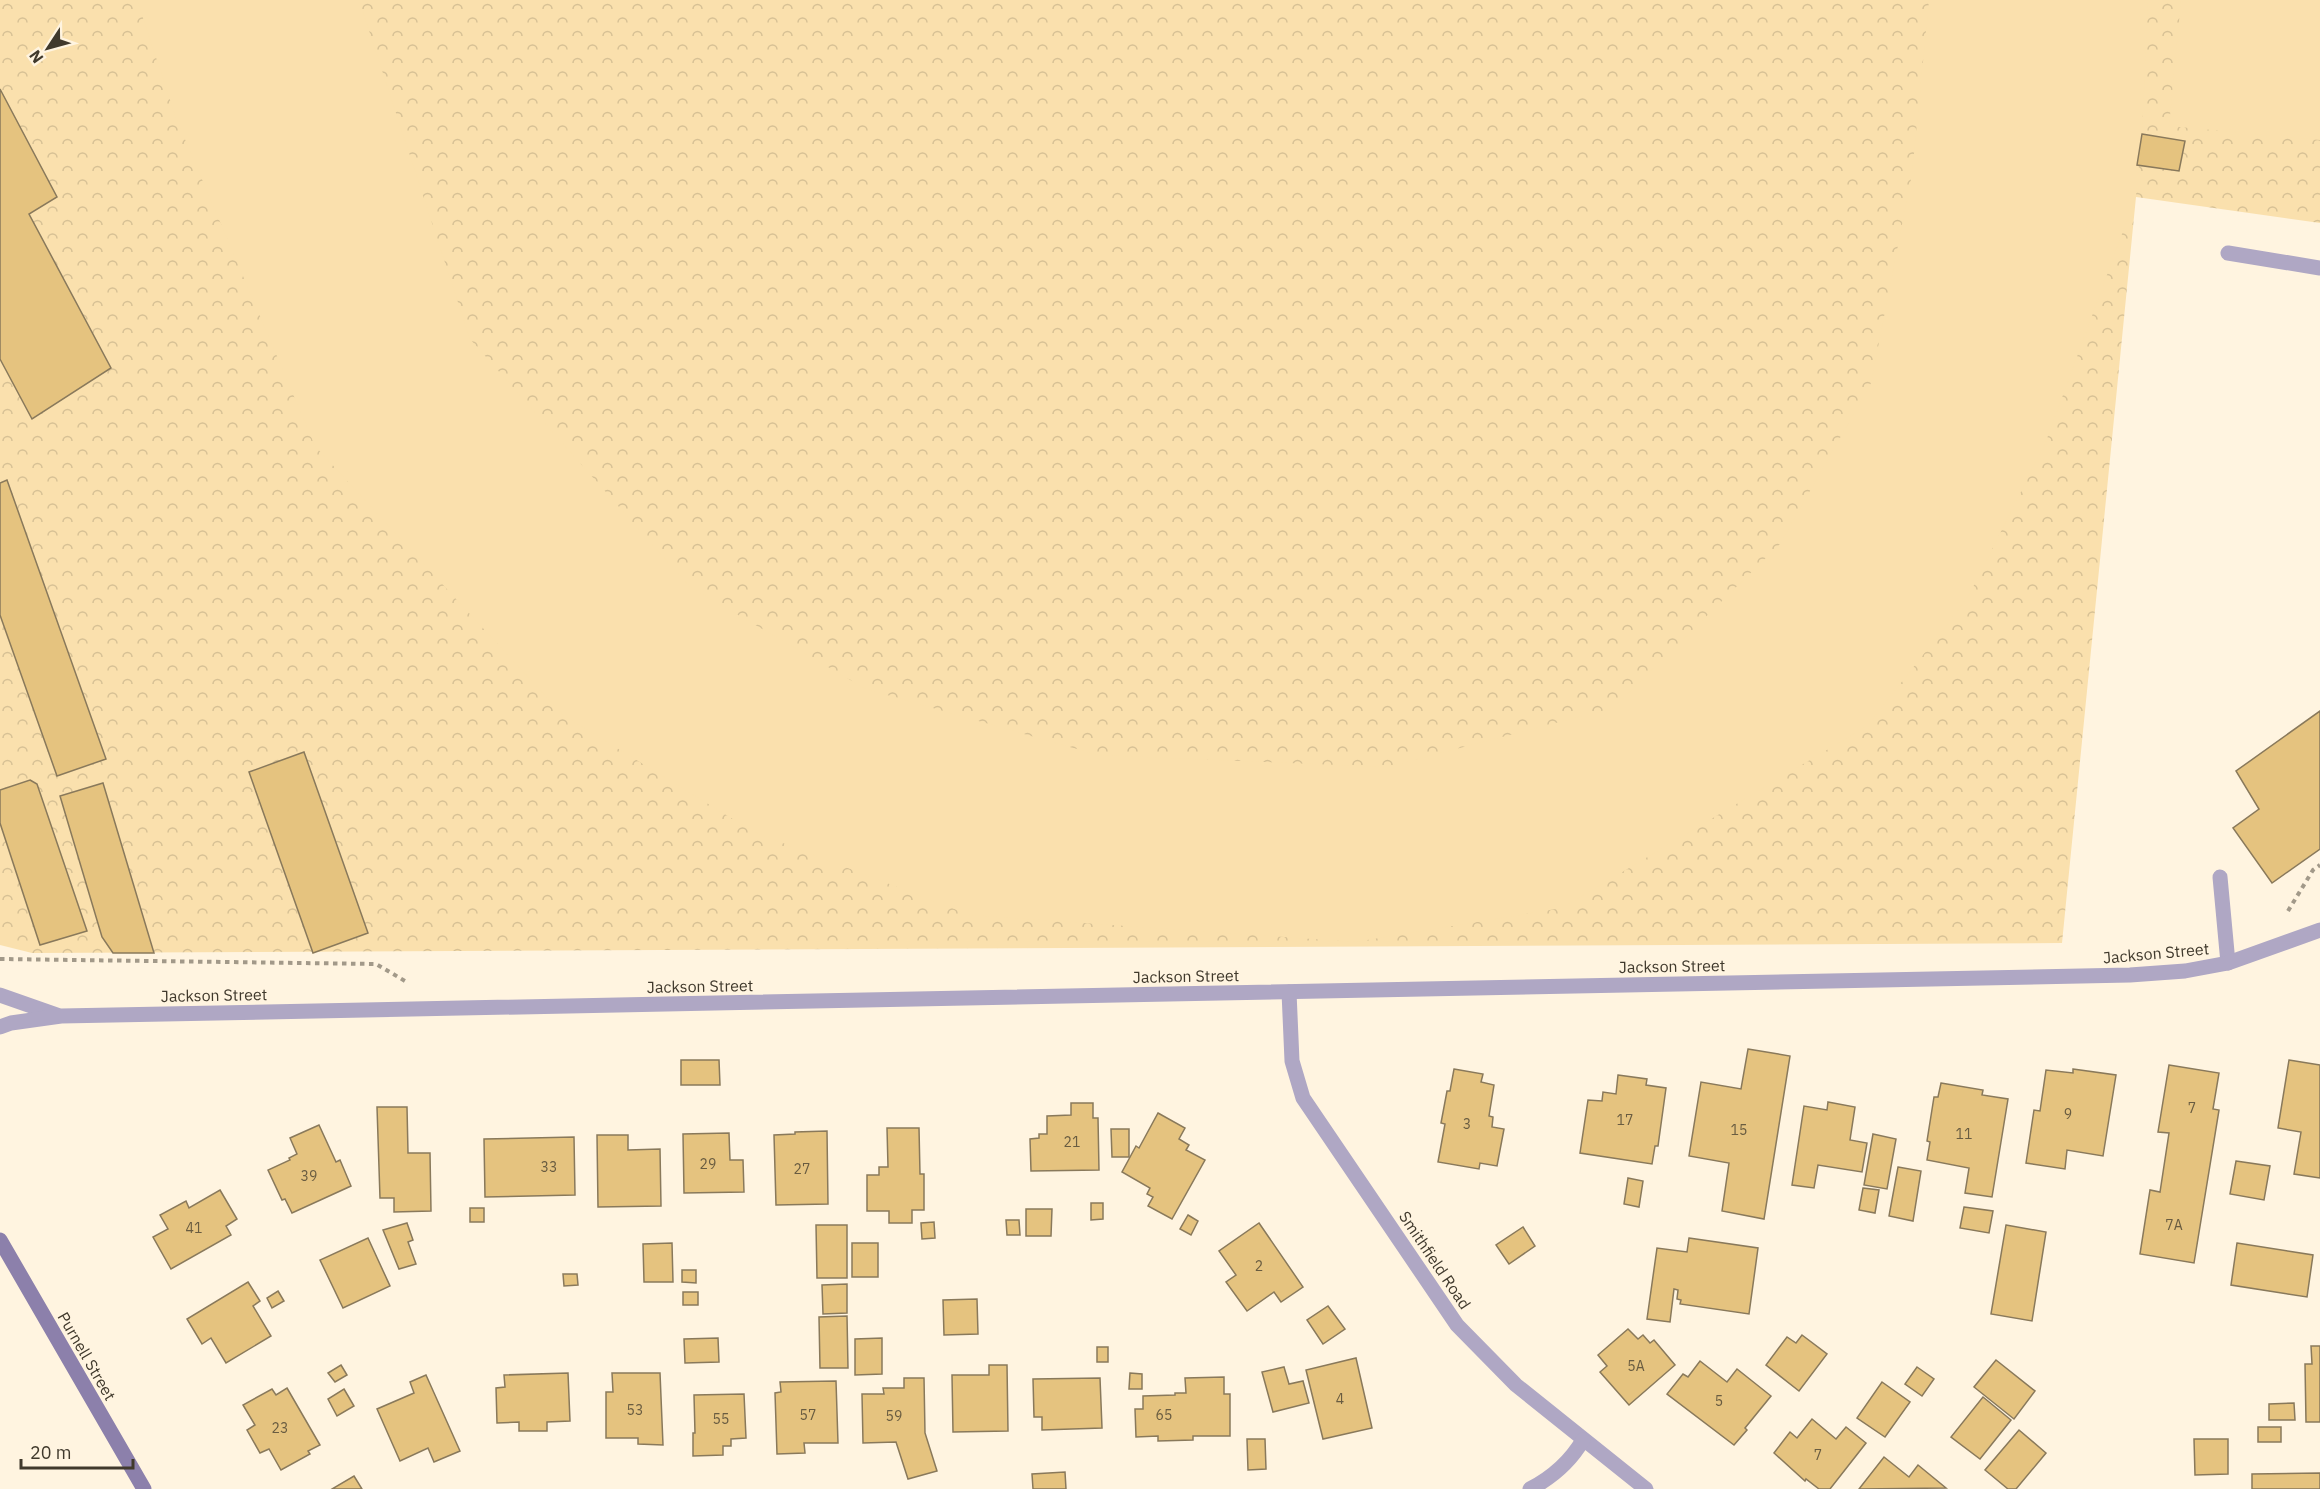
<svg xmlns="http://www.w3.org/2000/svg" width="2320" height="1489" viewBox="0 0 2320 1489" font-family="'IBM Plex Sans',sans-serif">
  <defs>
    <pattern id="park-crowns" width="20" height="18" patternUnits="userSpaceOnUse" patternTransform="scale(1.5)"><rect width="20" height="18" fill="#fae0ad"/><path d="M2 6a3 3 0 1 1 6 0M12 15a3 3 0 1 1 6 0" fill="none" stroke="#d7c195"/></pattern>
  </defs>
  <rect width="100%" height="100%" fill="#fff4e0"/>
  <polygon fill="url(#park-crowns)" points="0,0 2320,0 2320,223 2136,197 2062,943 32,953 0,945"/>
  <g fill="#fae0ad">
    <polygon points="137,0 359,0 470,339 690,587 866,689 1098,755 1387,767 1613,708 1780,544 1871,383 1912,174 1929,0 2148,0 2142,134 2136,196 2045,444 1967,599 1867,726 1562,908 1355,942 970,915 754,832 563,715 315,446 176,118"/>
    <polygon points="2181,0 2320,0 2320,140 2169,126"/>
  </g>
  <g fill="#e5c37f" stroke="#89795b" stroke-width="1.5">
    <polygon points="0,89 57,197 29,214 111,368 32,419 0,359"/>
    <polygon points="2142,134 2185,141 2179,171 2137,165"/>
    <polygon points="7,480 106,759 57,776 0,615 0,483"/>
    <polygon points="2320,711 2320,849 2272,883 2233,828 2259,809 2236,771"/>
    <polygon points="304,752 368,933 313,953 249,772"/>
    <polygon points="30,780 37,784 87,931 40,945 0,823 0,790"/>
    <polygon points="103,783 154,953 113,953 102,937 60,796"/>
    <polygon points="1748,1049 1790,1056 1764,1219 1722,1211 1729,1163 1689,1156 1701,1082 1741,1089"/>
    <polygon points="681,1060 719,1060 720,1085 681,1085"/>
    <polygon points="2289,1060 2320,1065 2320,1178 2294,1174 2301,1132 2278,1128"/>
    <polygon points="2169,1065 2219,1073 2213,1109 2219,1110 2194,1263 2140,1254 2150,1190 2160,1192 2169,1133 2158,1132"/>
    <polygon points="1454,1069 1483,1074 1481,1082 1494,1085 1489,1116 1493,1117 1492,1127 1504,1129 1497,1166 1480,1163 1479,1169 1438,1162 1445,1124 1441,1123 1447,1091 1450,1091"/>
    <polygon points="2073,1069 2116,1075 2103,1156 2067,1150 2065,1169 2026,1163 2034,1110 2040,1111 2046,1070 2073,1073"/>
    <polygon points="1618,1075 1647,1079 1646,1085 1666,1088 1658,1146 1655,1146 1652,1164 1580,1153 1588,1100 1602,1101 1603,1092 1616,1094"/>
    <polygon points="1941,1083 1983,1090 1982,1095 2008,1099 1992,1197 1965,1193 1969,1168 1927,1160 1930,1142 1927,1141 1934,1097 1938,1097"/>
    <polygon points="1828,1102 1855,1107 1850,1140 1867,1143 1862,1172 1818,1165 1814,1188 1792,1185 1804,1106 1827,1110"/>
    <polygon points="1071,1103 1093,1103 1093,1118 1098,1118 1099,1170 1031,1171 1030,1139 1039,1138 1039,1134 1047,1134 1047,1116 1071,1115"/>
    <polygon points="377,1107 407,1107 408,1153 430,1153 431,1211 394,1212 394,1198 380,1198"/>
    <polygon points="1158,1113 1185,1128 1179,1139 1189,1145 1186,1150 1205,1160 1172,1219 1148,1206 1153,1197 1147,1194 1150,1188 1122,1172 1136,1146 1139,1148"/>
    <polygon points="319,1125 336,1162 340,1160 351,1186 292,1213 285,1199 282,1200 268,1170 290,1160 289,1158 297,1154 290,1138"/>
    <polygon points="887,1128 919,1128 920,1174 924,1174 924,1210 912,1210 912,1223 889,1223 889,1211 867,1211 867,1175 879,1175 879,1167 888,1167"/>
    <polygon points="1111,1129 1129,1129 1129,1157 1112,1157"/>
    <polygon points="827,1131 828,1204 776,1205 774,1135 795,1134 795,1132"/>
    <polygon points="729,1133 730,1160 743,1160 744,1192 684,1193 683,1134"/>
    <polygon points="1873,1134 1896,1139 1887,1189 1864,1185"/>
    <polygon points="597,1135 628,1135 628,1150 660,1149 661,1206 598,1207"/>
    <polygon points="574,1137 575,1195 485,1197 484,1139"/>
    <polygon points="2236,1161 2270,1166 2264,1200 2230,1194"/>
    <polygon points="1898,1167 1921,1171 1913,1221 1889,1216"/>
    <polygon points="1628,1178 1643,1181 1639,1207 1624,1204"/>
    <polygon points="1863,1188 1879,1190 1875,1213 1859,1210"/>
    <polygon points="220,1190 237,1219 226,1226 231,1235 171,1269 153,1237 168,1229 160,1215 186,1201 189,1208"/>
    <polygon points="1091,1203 1103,1203 1103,1219 1091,1220"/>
    <polygon points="1964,1207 1993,1211 1989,1233 1960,1228"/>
    <rect x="470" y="1208" width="14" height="14"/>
    <polygon points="1026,1209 1052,1209 1051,1236 1026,1236"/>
    <polygon points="1188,1215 1198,1221 1191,1235 1180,1229"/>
    <polygon points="1006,1220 1019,1220 1020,1235 1007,1235"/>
    <polygon points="934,1222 935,1238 922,1239 921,1223"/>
    <polygon points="407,1223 413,1240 408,1242 416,1264 399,1269 383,1230"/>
    <polygon points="1259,1223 1303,1287 1281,1302 1274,1292 1247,1311 1226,1282 1236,1275 1219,1251"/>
    <polygon points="816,1225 847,1225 847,1278 817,1278"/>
    <polygon points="2006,1225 2046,1232 2032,1321 1991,1314"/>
    <polygon points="1523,1227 1535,1246 1509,1264 1496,1245"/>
    <polygon points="368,1238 390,1286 343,1308 320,1260"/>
    <polygon points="1689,1238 1758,1248 1749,1314 1680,1304 1681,1300 1677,1299 1678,1290 1674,1289 1670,1322 1647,1319 1657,1248 1687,1252"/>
    <polygon points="672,1243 673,1282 644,1282 643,1244"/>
    <rect x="852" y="1243" width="26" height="34"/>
    <polygon points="2237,1243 2313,1255 2307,1297 2231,1285"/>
    <polygon points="682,1270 696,1270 696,1283 682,1282"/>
    <polygon points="563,1274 577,1274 578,1285 564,1286"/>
    <polygon points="248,1282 260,1301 253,1306 271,1336 226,1363 211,1338 202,1344 187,1319"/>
    <polygon points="847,1284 847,1313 823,1314 822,1285"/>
    <polygon points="278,1291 284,1301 272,1308 267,1298"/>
    <rect x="683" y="1292" width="15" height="13"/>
    <polygon points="977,1299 978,1334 944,1335 943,1300"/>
    <polygon points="1328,1306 1345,1329 1323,1344 1307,1320"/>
    <polygon points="847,1316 848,1368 820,1368 819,1317"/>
    <polygon points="1628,1329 1638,1339 1643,1335 1650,1343 1654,1340 1675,1365 1629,1405 1600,1372 1607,1366 1598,1355"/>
    <polygon points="1802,1335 1827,1354 1799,1391 1766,1365 1787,1337 1796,1343"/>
    <polygon points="718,1338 719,1362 685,1363 684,1339"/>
    <polygon points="882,1338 882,1374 855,1375 855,1339"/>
    <polygon points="2311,1346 2320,1346 2320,1422 2306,1422 2305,1364 2312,1364"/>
    <rect x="1097" y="1347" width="11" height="15"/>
    <polygon points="1356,1358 1372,1428 1323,1439 1306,1370"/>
    <polygon points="1996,1360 2035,1391 2014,1419 1974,1387"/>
    <polygon points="1700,1361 1727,1382 1737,1369 1771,1396 1745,1428 1747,1430 1734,1445 1667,1394 1683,1374 1688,1377"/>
    <polygon points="341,1365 347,1375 335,1382 328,1373"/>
    <polygon points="989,1365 1007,1365 1008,1431 953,1432 952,1375 989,1375"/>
    <polygon points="1284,1367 1289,1384 1303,1381 1309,1403 1273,1412 1262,1372"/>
    <polygon points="1917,1367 1934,1379 1922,1396 1905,1384"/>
    <polygon points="568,1373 570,1421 547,1422 547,1431 519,1431 519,1422 497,1423 496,1388 505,1387 504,1375"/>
    <polygon points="612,1373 660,1373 663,1445 638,1444 638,1438 606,1438 606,1392 613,1392"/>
    <polygon points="1130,1373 1142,1374 1142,1389 1129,1389"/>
    <polygon points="426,1375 460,1451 434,1462 428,1448 400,1461 377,1409 414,1393 410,1382"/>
    <polygon points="1224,1377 1224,1394 1230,1394 1230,1436 1193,1436 1193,1440 1158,1441 1158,1436 1136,1437 1135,1409 1143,1409 1143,1396 1175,1395 1175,1393 1186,1393 1185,1378"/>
    <polygon points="904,1378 924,1378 925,1433 937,1471 908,1479 896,1442 863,1443 862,1394 884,1394 883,1388 904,1388"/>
    <polygon points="1100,1378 1102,1428 1042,1430 1042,1417 1034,1417 1033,1379"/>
    <polygon points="836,1381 838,1443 804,1443 805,1453 777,1454 775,1393 781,1392 780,1382"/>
    <polygon points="1882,1382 1910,1402 1885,1437 1857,1418"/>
    <polygon points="287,1388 320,1445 308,1451 310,1454 281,1470 269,1449 260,1453 247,1430 255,1425 243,1405 272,1389 276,1395"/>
    <polygon points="344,1389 354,1406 337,1416 328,1399"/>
    <polygon points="744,1394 746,1438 731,1439 731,1446 723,1446 723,1455 693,1456 693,1433 695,1433 694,1395"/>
    <polygon points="1983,1397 2011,1420 1980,1459 1951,1437"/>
    <polygon points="2294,1403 2295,1420 2269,1420 2269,1404"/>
    <polygon points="1812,1419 1836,1439 1846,1427 1866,1443 1830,1489 1819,1489 1806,1479 1805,1481 1774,1453 1790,1432 1797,1438"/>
    <rect x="2258" y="1427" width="23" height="15"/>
    <polygon points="2019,1430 2046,1453 2016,1489 2008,1489 1985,1470"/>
    <polygon points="1247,1439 1265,1439 1266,1469 1248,1470"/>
    <polygon points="2194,1439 2228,1439 2228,1474 2195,1475"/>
    <polygon points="1884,1457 1909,1477 1918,1465 1946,1488 1859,1489"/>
    <polygon points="1065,1472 1066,1489 1033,1489 1032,1474"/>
    <polygon points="2320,1473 2320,1489 2252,1489 2252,1474"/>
    <polygon points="354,1476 362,1489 332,1489"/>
  </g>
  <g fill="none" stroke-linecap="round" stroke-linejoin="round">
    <g stroke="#a29989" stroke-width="4" stroke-dasharray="4.5 4.5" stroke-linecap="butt">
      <polyline points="2288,911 2313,870 2320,865"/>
      <polyline points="0,959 376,964 405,981"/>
    </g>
    <polyline stroke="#afa7c4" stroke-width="15" points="2220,877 2228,963"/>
    <g stroke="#afa7c4" stroke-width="15">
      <polyline points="2228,253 2320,268"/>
      <polyline points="1289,992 1292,1061 1303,1098 1457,1325 1516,1385 1646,1489"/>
      <path d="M1530,1489C1553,1477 1570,1462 1583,1440"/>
    </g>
    <g stroke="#afa7c4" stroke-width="15">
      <polyline points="0,995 57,1015"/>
      <polyline points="0,1027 11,1023 61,1016 2130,975 2185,971 2228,963 2320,930"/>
    </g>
    <polyline stroke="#8c80ab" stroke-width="15" points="0,1240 144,1489"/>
  </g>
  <g text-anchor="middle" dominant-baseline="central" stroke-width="5" stroke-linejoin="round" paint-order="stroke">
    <g font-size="14" fill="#695c41">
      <text x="2192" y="1108">7</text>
      <text x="2068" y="1114">9</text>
      <text x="1625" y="1120">17</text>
      <text x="1467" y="1124">3</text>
      <text x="1739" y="1130">15</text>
      <text x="1964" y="1134">11</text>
      <text x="1072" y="1142">21</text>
      <text x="708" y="1164">29</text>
      <text x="549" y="1167">33</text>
      <text x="802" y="1169">27</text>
      <text x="309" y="1176">39</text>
      <text x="2174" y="1225">7A</text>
      <text x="194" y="1228">41</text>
      <text x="1259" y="1266">2</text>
      <text x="1636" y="1366">5A</text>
      <text x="1340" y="1399">4</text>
      <text x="1719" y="1401">5</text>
      <text x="635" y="1410">53</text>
      <text x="808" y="1415">57</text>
      <text x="1164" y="1415">65</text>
      <text x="894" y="1416">59</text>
      <text x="721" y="1419">55</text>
      <text x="280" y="1428">23</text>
      <text x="1818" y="1455">7</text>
    </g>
    <g font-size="16" fill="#40392c" stroke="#fff4e0">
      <text transform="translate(2156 953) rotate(-5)">Jackson Street</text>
      <text transform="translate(1672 966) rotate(-1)">Jackson Street</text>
      <text transform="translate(1186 976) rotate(-1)">Jackson Street</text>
      <text transform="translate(700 986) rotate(-1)">Jackson Street</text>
      <text transform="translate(214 995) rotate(-1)">Jackson Street</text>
      <text transform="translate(1435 1260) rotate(56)">Smithfield Road</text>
      <text transform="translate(87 1356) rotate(60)">Purnell Street</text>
    </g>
  </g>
  <g transform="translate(48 48) rotate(234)" stroke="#fff4e0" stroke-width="4.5" paint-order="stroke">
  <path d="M0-4.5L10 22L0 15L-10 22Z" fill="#40392c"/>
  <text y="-9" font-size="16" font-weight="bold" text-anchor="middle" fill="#40392c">N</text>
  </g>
  <path d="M21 1459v9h112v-9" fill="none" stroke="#40392c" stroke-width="3"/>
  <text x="30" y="1459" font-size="18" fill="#40392c" stroke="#fff4e0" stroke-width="4.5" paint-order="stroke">20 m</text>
</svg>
